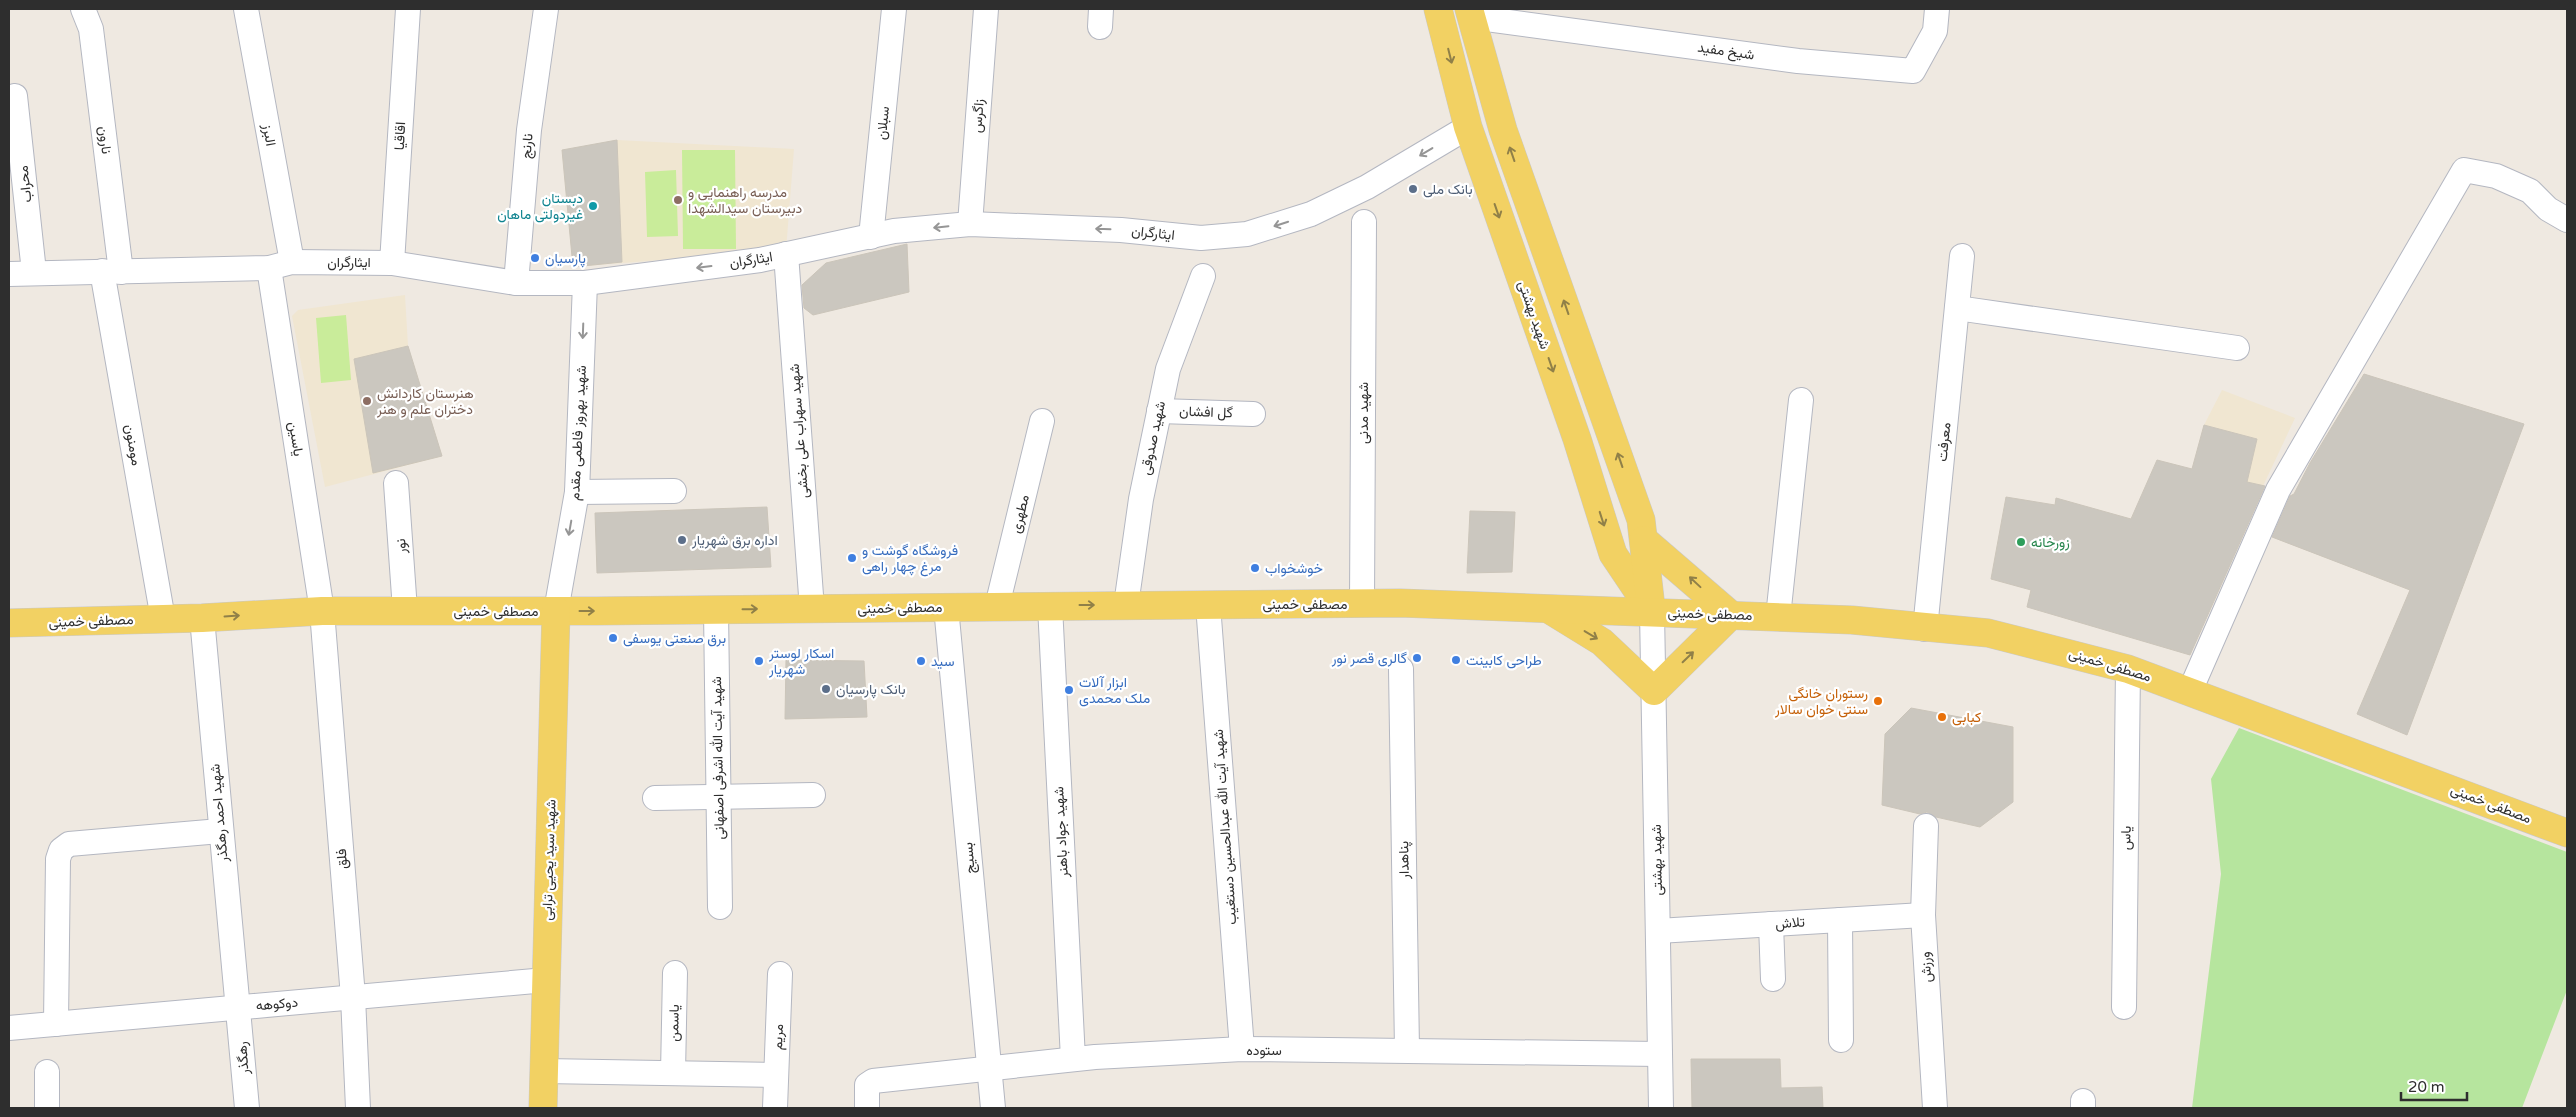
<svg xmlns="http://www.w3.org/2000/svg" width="2576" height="1117" viewBox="0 0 2576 1117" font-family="'Varela Round',Vazirmatn,sans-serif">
  <rect width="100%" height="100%" fill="#efe9e1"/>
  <g fill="#f0e6d1">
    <polygon points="617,140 794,149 786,250 573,267 562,150"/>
    <polygon points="405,295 408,346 442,456 325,487 292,316 298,310"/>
    <polygon points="2222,390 2295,418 2263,486 2247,482 2257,439 2204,425"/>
  </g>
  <polygon fill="#b6e59e" points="2239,728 2567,852 2567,990 2522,1108 2192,1108 2221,874 2211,779"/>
  <g fill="#c9ec9a">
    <polygon points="682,150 735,150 736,249 683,249"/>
    <polygon points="676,170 678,236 647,237 645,172"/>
    <polygon points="346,315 351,380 321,383 316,318"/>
  </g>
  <g fill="#cbc7bf" stroke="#cbc5ba">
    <polygon points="617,140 622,262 573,267 562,150"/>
    <polygon points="907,244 909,292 813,315 804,308 802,285 826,263"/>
    <polygon points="408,346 442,456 373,473 354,359"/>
    <polygon points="2364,374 2524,424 2407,735 2357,714 2410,590 2272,537 2290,496 2294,494 2310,463"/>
    <polygon points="2204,425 2257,439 2247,482 2265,486 2190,655 2027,607 2031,590 1991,579 2006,497 2055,505 2056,498 2131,519 2157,460 2192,469"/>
    <polygon points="767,507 771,567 597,573 595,513"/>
    <polygon points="1470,511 1515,512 1512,572 1467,573"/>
    <polygon points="786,660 864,661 867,717 785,719"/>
    <polygon points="1911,708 2013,727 2013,802 1980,827 1936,817 1927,812 1920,814 1882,805 1885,734"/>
    <polygon points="1691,1059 1780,1059 1781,1088 1822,1087 1823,1108 1692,1108"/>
  </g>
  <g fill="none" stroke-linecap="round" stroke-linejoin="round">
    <defs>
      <g id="minor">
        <polyline points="83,9 91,29 121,272"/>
        <polyline points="246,9 292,262"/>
        <polyline points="1472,17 1798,61 1913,71 1935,31 1937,9"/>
        <polyline points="1100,27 1101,9"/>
        <polyline points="15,96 34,272"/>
        <polyline points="970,224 986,9"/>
        <polyline points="871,237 894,9"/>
        <polyline points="786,254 812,609"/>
        <polyline points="392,263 408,9"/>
        <polyline points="269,268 322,611 353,997 358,1108"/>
        <polyline points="102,271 163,619"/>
        <polyline points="9,274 269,268 292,262 392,263 516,283 585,283 760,260 894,231 970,224 1121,230 1201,238 1247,234 1311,214 1367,187 1468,127"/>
        <polyline points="516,283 529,130 546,9"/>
        <polyline points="1957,308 2237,348"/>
        <polyline points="1159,411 1253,414"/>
        <polyline points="396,483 405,610"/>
        <polyline points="577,492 674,491"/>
        <polyline points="1362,603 1364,222"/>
        <polyline points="1126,605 1141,499 1168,369 1203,276"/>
        <polyline points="1208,605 1242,1049"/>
        <polyline points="997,606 1042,421"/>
        <polyline points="1050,606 1073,1059"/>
        <polyline points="946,607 993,1108"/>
        <polyline points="716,610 720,907"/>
        <polyline points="556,611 577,492 585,283"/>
        <polyline points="1652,612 1661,1108"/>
        <polyline points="1778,617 1801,400"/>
        <polyline points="202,618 247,1108"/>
        <polyline points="1925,629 1962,256"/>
        <polyline points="1401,669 1407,1050"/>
        <polyline points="2190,691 2278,490 2464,170 2496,176 2530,191 2548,209 2567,220"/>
        <polyline points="655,798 813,795"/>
        <polyline points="1926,826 1923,915 1935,1108"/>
        <polyline points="1840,920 1841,1040"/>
        <polyline points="1771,924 1773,979"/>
        <polyline points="1658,931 1923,915"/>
        <polyline points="2124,1007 2128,669"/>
        <polyline points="56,1024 58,859 61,850 69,844 220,831"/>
        <polyline points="9,1028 546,980"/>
        <polyline points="544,1071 776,1075"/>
        <polyline points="47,1072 47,1108"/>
        <polyline points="673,1073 675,973"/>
        <polyline points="775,1108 780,974"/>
        <polyline points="867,1108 867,1085 873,1081 1095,1057 1242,1049 1660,1054"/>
        <polyline points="2083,1108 2083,1101"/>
      </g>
      <g id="major">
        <polyline points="1438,9 1468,127 1577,439 1613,554 1652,612"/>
        <polyline points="1469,9 1503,130 1641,520 1651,608"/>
        <polyline points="1550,610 1602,642 1654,691 1731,615 1644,540"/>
        <polyline points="9,623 202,618 322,611 596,611 1400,603 1852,620 1988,633 2128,669 2567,833"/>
        <polyline points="543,1108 556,611"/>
      </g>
    </defs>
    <use href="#minor" stroke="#b4b7c1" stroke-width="26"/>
    <use href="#major" stroke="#c9c9c9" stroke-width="29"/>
    <use href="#minor" stroke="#fff" stroke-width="24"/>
    <use href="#major" stroke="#f2d163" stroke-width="28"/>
  </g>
  <defs><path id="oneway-shaft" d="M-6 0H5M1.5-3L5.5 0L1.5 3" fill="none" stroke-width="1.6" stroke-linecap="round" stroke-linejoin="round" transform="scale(1.25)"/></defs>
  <g stroke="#908048">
    <use href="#oneway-shaft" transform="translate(1450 56) rotate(76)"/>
    <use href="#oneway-shaft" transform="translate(1512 154) rotate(-109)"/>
    <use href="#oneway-shaft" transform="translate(1497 211) rotate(71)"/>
    <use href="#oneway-shaft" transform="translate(1566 307) rotate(-109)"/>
    <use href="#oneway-shaft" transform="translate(1551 365) rotate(71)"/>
    <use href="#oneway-shaft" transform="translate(1620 460) rotate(-109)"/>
    <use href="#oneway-shaft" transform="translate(1602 519) rotate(72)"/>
    <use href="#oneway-shaft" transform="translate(1695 582) rotate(-137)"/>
    <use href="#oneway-shaft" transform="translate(1087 605)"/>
    <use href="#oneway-shaft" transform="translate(750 609) rotate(-1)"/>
    <use href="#oneway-shaft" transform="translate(587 611)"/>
    <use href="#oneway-shaft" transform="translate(232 616) rotate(-4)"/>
    <use href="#oneway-shaft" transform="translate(1591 635) rotate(31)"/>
    <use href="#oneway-shaft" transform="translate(1688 657) rotate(-44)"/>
  </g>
  <g stroke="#969696">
    <use href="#oneway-shaft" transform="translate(1426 152) rotate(149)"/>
    <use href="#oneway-shaft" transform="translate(1281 224) rotate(162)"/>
    <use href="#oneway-shaft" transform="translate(941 227) rotate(174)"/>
    <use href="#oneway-shaft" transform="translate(1103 229) rotate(-178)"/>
    <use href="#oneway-shaft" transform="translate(704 267) rotate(173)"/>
    <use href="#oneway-shaft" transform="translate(583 331) rotate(92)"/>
    <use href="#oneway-shaft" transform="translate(570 528) rotate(100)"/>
  </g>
  <g fill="#5c6f8a" stroke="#fff" stroke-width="2">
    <circle cx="1413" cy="189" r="5"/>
    <circle cx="682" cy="540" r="5"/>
    <circle cx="826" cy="689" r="5"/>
  </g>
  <g fill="#8d6e63" stroke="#fff" stroke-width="2">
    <circle cx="678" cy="200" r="5"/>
    <circle cx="367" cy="401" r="5"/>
  </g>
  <circle fill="#0f9aa8" stroke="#fff" stroke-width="2" cx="593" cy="206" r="5"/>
  <g fill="#3f7fe0" stroke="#fff" stroke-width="2">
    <circle cx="535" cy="258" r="5"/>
    <circle cx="852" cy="558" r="5"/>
    <circle cx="1255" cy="568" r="5"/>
    <circle cx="613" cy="638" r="5"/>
    <circle cx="1417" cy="658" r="5"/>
    <circle cx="1456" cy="660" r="5"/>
    <circle cx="759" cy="661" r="5"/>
    <circle cx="921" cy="661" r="5"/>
    <circle cx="1069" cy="690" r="5"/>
  </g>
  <circle fill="#2e9e5b" stroke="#fff" stroke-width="2" cx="2021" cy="542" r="5"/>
  <g fill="#e8710a" stroke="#fff" stroke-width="2">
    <circle cx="1878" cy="701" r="5"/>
    <circle cx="1942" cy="717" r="5"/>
  </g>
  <g text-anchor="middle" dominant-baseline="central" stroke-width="4.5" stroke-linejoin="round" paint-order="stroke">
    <g font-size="14" fill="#2e2e2e" stroke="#fff">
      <text transform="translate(1726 51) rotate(8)">شیخ مفید</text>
      <text transform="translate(978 116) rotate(-86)">زاگرس</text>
      <text transform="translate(883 123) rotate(-84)">سبلان</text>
      <text transform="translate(269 135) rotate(80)">البرز</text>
      <text transform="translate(400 136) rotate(-87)">اقاقیا</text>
      <text transform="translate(105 140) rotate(83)">نارون</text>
      <text transform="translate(527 146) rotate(-85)">نارنج</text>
      <text transform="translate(25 184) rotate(-96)">محراب</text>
      <text transform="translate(1153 233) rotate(6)">ایثارگران</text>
      <text transform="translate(751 260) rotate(-9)">ایثارگران</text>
      <text x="349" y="262">ایثارگران</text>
      <text transform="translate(1534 315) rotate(71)">شهید بهشتی</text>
      <text transform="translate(1206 412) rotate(2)">گل افشان</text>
      <text transform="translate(1363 413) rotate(-90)">شهید مدنی</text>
      <text transform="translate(799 431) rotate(-94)">شهید سهراب علی بخشی</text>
      <text transform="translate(578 433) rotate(-87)">شهید بهروز فاطمی مقدم</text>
      <text transform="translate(1153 438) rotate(-78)">شهید صدوقی</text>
      <text transform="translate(296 439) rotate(81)">یاسین</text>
      <text transform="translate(1944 442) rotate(-84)">معرفت</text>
      <text transform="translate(133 445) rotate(80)">مومنون</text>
      <text transform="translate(1020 514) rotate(-76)">مطهری</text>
      <text transform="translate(401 546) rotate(-94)">نور</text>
      <text x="1305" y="604">مصطفی خمینی</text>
      <text transform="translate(900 608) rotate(-1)">مصطفی خمینی</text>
      <text x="496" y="611">مصطفی خمینی</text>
      <text transform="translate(1710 614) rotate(2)">مصطفی خمینی</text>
      <text transform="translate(91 621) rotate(-2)">مصطفی خمینی</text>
      <text transform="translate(2110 665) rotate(17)">مصطفی خمینی</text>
      <text transform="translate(718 758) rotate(-91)">شهید آیت الله اشرفی اصفهانی</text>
      <text transform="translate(2491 804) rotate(21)">مصطفی خمینی</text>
      <text transform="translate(219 813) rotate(-95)">شهید احمد رهگذر</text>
      <text transform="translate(1225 827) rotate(-94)">شهید آیت الله عبدالحسین دستغیب</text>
      <text transform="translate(1061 832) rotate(-93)">شهید جواد باهنر</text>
      <text transform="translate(2126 838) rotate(-89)">یاس</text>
      <text transform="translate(969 858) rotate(-95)">بسیج</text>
      <text transform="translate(342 859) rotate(-95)">فلق</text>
      <text transform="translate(549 860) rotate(-88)">شهید سید یحیی ترابی</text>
      <text transform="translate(1404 860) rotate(-91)">پناهدار</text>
      <text transform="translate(1657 860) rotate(-91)">شهید بهشتی</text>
      <text transform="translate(1790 923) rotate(-4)">تلاش</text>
      <text transform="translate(1926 967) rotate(-94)">ورزش</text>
      <text transform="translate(277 1004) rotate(-5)">دوکوهه</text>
      <text transform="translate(674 1023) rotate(-89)">یاسمن</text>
      <text transform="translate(778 1037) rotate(-88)">مریم</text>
      <text x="1264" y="1050">ستوده</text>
      <text transform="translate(243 1058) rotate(-94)">رهگذر</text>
    </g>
    <g font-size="14" fill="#4e5e75" stroke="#fff" text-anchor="start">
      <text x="1423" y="189">بانک ملی</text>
      <text x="692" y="540">اداره برق شهریار</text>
      <text x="836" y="689">بانک پارسیان</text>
    </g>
    <g font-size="14" fill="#785e54" stroke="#fff" text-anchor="start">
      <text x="688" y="192">مدرسه راهنمایی و<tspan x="688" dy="16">دبیرستان سیدالشهدا</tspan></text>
      <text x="377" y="393">هنرستان کاردانش<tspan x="377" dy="16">دختران علم و هنر</tspan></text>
    </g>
    <g font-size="14" fill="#0d838f" stroke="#fff" text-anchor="end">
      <text x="583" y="198">دبستان<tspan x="583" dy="16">غیردولتی ماهان</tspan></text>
    </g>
    <g font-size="14" fill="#366cbe" stroke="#fff" text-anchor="start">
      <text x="545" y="258">پارسیان</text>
      <text x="862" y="550">فروشگاه گوشت و<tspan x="862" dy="16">مرغ چهار راهی</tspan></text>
      <text x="1265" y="568">خوشخواب</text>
      <text x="623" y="638">برق صنعتی یوسفی</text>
      <text x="769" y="653">اسکار لوستر<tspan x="769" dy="16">شهریار</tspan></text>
      <text x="1407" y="658" text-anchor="end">گالری قصر نور</text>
      <text x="1466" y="660">طراحی کابینت</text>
      <text x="931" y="661">سید</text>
      <text x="1079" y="682">ابزار آلات<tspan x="1079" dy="16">ملک محمدی</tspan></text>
    </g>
    <g font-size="14" fill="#27864d" stroke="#fff" text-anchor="start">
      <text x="2031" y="542">زورخانه</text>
    </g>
    <g font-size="14" fill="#c56008" stroke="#fff" text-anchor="end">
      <text x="1868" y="693">رستوران خانگی<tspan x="1868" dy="16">سنتی خوان سالار</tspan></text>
      <text x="1952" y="717" text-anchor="start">کبابی</text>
    </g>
  </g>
  <rect width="2576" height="1117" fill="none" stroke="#2e2e2e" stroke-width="20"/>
  <path d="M2401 1092v8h66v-8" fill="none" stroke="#2e2e2e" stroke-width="2.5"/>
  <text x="2408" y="1092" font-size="15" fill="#2e2e2e" stroke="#ffffff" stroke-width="4" paint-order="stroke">20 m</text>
</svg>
